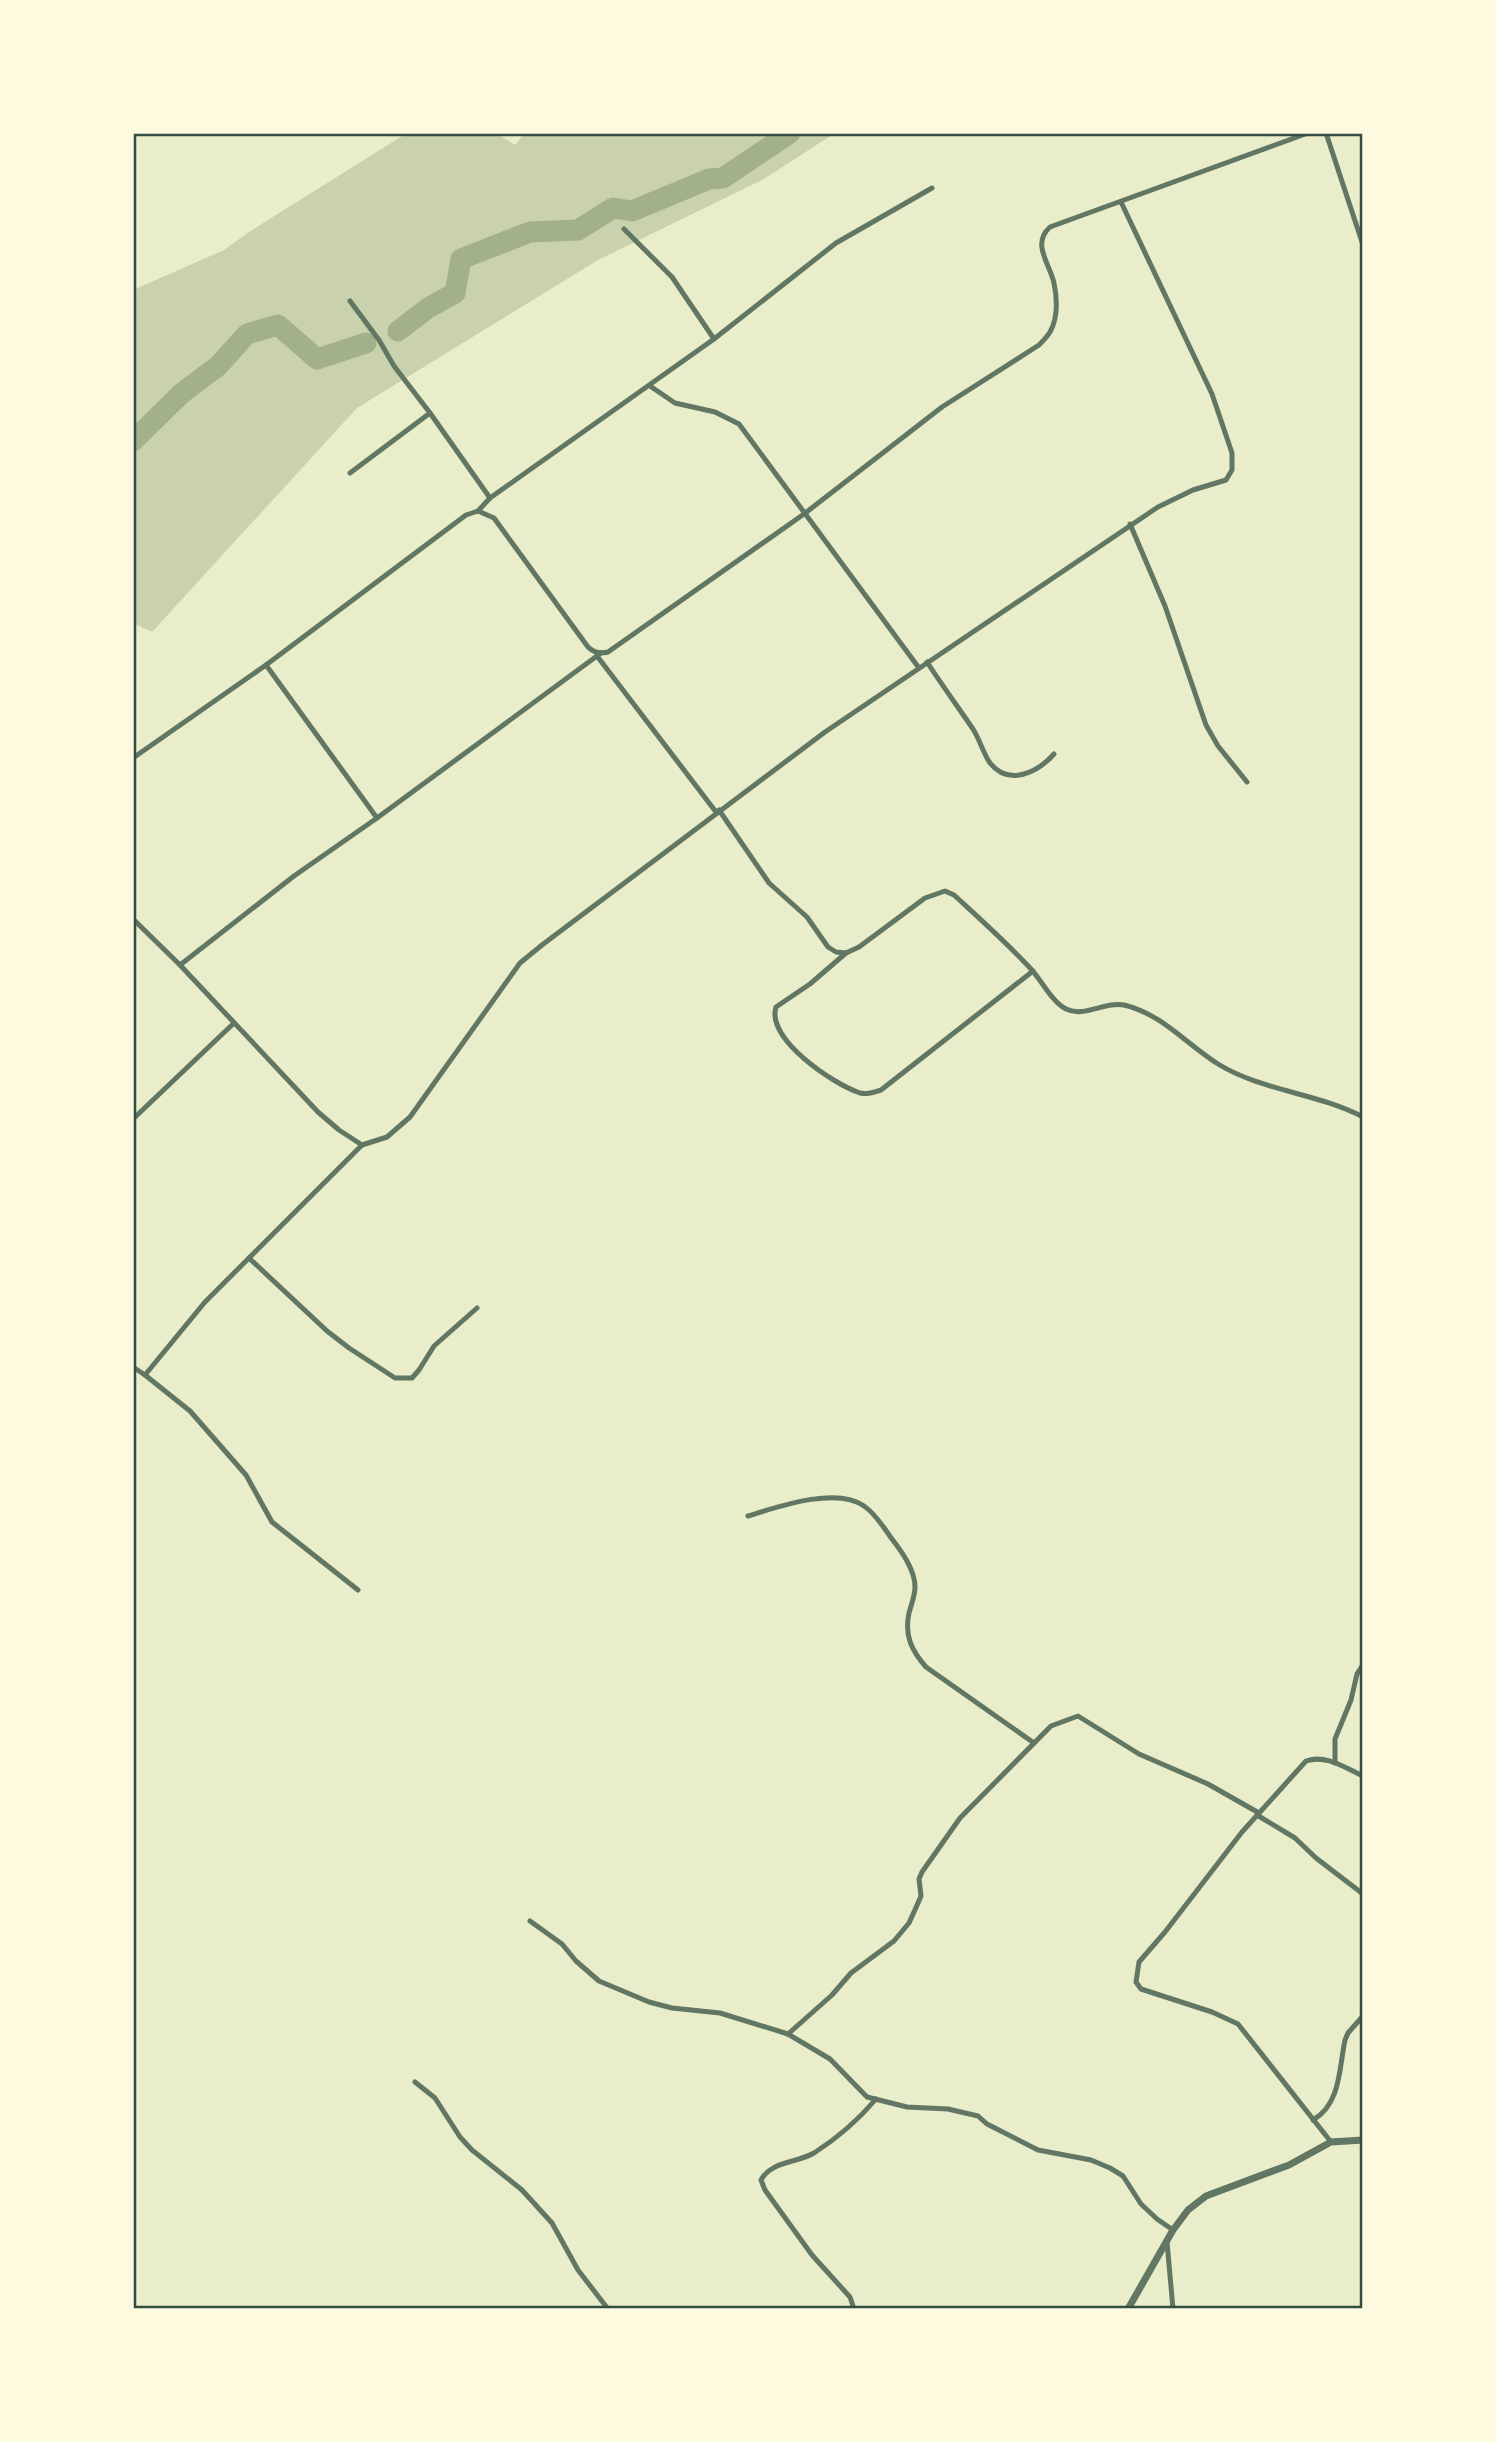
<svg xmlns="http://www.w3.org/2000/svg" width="1496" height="2442" viewBox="0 0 1496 2442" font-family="'Alegreya Sans',sans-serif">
  <rect width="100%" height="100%" fill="#e9edc9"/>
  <polygon fill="#cad2ad" points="407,133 496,133 515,145 525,133 835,133 764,179 598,260 357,408 152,632 133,623 133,290 224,250 249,232"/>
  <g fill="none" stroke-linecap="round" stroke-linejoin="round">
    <g stroke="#a3b18a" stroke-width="21">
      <polyline points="398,331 428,308 455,293 461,259 530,232 578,230 613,208 632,211 709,179 723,178 790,133"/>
      <polyline points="133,441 182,393 218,366 247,334 278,325 317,359 366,343"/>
    </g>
    <g stroke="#617663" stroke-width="5">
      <polyline points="1326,133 1363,245"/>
      <polyline points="624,229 672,277 714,339"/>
      <polyline points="350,301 379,340 394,366 430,413 490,498"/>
      <polyline points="650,386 675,403 715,412 739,424 919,668"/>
      <polyline points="350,473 430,413"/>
      <polyline points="478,511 490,498 714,339 836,243 932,188"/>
      <polyline points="1130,524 1165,606 1206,725 1218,746 1247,782"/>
      <polyline points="597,656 716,812"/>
      <path d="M927,662C942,685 958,707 973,729C980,740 983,753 990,763C1009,787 1038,772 1054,754"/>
      <polyline points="266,665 377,818"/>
      <path d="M133,758L266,665L466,515L478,511L494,518L588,647C594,653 600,654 608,652L804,514L942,407L1039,345C1043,341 1047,337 1050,332C1058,318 1057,298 1054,283C1050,264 1031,244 1050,227L1308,133"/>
      <path d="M719,810L769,883L807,917L828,947L836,952L846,953L859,947L925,898L945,891L954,895C980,919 1007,943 1031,969C1042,981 1052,1002 1066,1009C1084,1018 1105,1001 1124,1005C1162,1014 1186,1044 1218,1064C1262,1091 1317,1093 1363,1117"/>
      <polyline points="133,919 180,965 318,1112 339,1130 362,1145 387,1137 410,1117 520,963 542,945 825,732 1158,507 1193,490 1226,480 1232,470 1232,453 1212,394 1121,202"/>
      <path d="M846,953L810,984L776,1007C766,1039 833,1084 860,1093C867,1095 874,1092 881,1090L1033,971"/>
      <polyline points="180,965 294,876 377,818 601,653"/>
      <polyline points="133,1119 234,1023"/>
      <polyline points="249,1258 327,1331 349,1348 395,1378 412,1378 419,1370 434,1346 477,1308"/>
      <polyline points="133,1367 145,1375 190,1411 246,1475 272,1522 358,1590"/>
      <polyline points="145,1375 205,1302 362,1145"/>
      <path d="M748,1516C777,1507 837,1486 864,1506C875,1513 884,1528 892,1539C902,1552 915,1570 915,1587C915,1596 911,1605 909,1613C904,1636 912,1651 926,1667L1034,1743"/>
      <polyline points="1335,1763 1335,1739 1351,1700 1357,1674 1363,1665"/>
      <polyline points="1257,1815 1295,1838 1316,1858 1363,1894"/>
      <polyline points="530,1921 562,1944 576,1961 599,1981 649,2002 672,2008 720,2013 788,2034 830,2059 867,2097 907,2107 948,2109 978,2116 987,2124 1038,2150 1091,2160 1110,2168 1123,2176 1141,2204 1157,2219 1173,2230"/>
      <polyline points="788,2034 832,1995 851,1973 894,1941 909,1923 918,1903 921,1896 919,1879 922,1872 960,1818 1051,1726 1078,1716 1139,1754 1208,1784 1259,1813"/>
      <polyline points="415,2082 435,2098 460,2137 472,2150 522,2190 552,2223 578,2270 608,2309"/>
      <path d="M1313,2120C1341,2104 1339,2068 1345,2040L1348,2033L1363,2016"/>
      <path d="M1331,2142L1238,2024L1212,2012L1141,1989L1136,1982L1139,1962L1165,1932L1242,1832L1306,1761C1326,1754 1345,1768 1363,1776"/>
      <polyline points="1167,2242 1173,2309"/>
      <path d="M854,2309L850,2297L812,2255L765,2190L761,2180C771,2161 797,2163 814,2153C836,2139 859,2119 876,2099"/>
    </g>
    <polyline stroke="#617663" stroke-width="7" points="1128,2309 1173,2230 1188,2210 1206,2196 1289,2165 1331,2142 1363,2140"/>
  </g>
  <rect width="1496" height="2442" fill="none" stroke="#fefae0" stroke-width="270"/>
  <rect x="135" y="135" width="1226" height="2172" fill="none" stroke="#344e41" stroke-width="2.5"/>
</svg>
